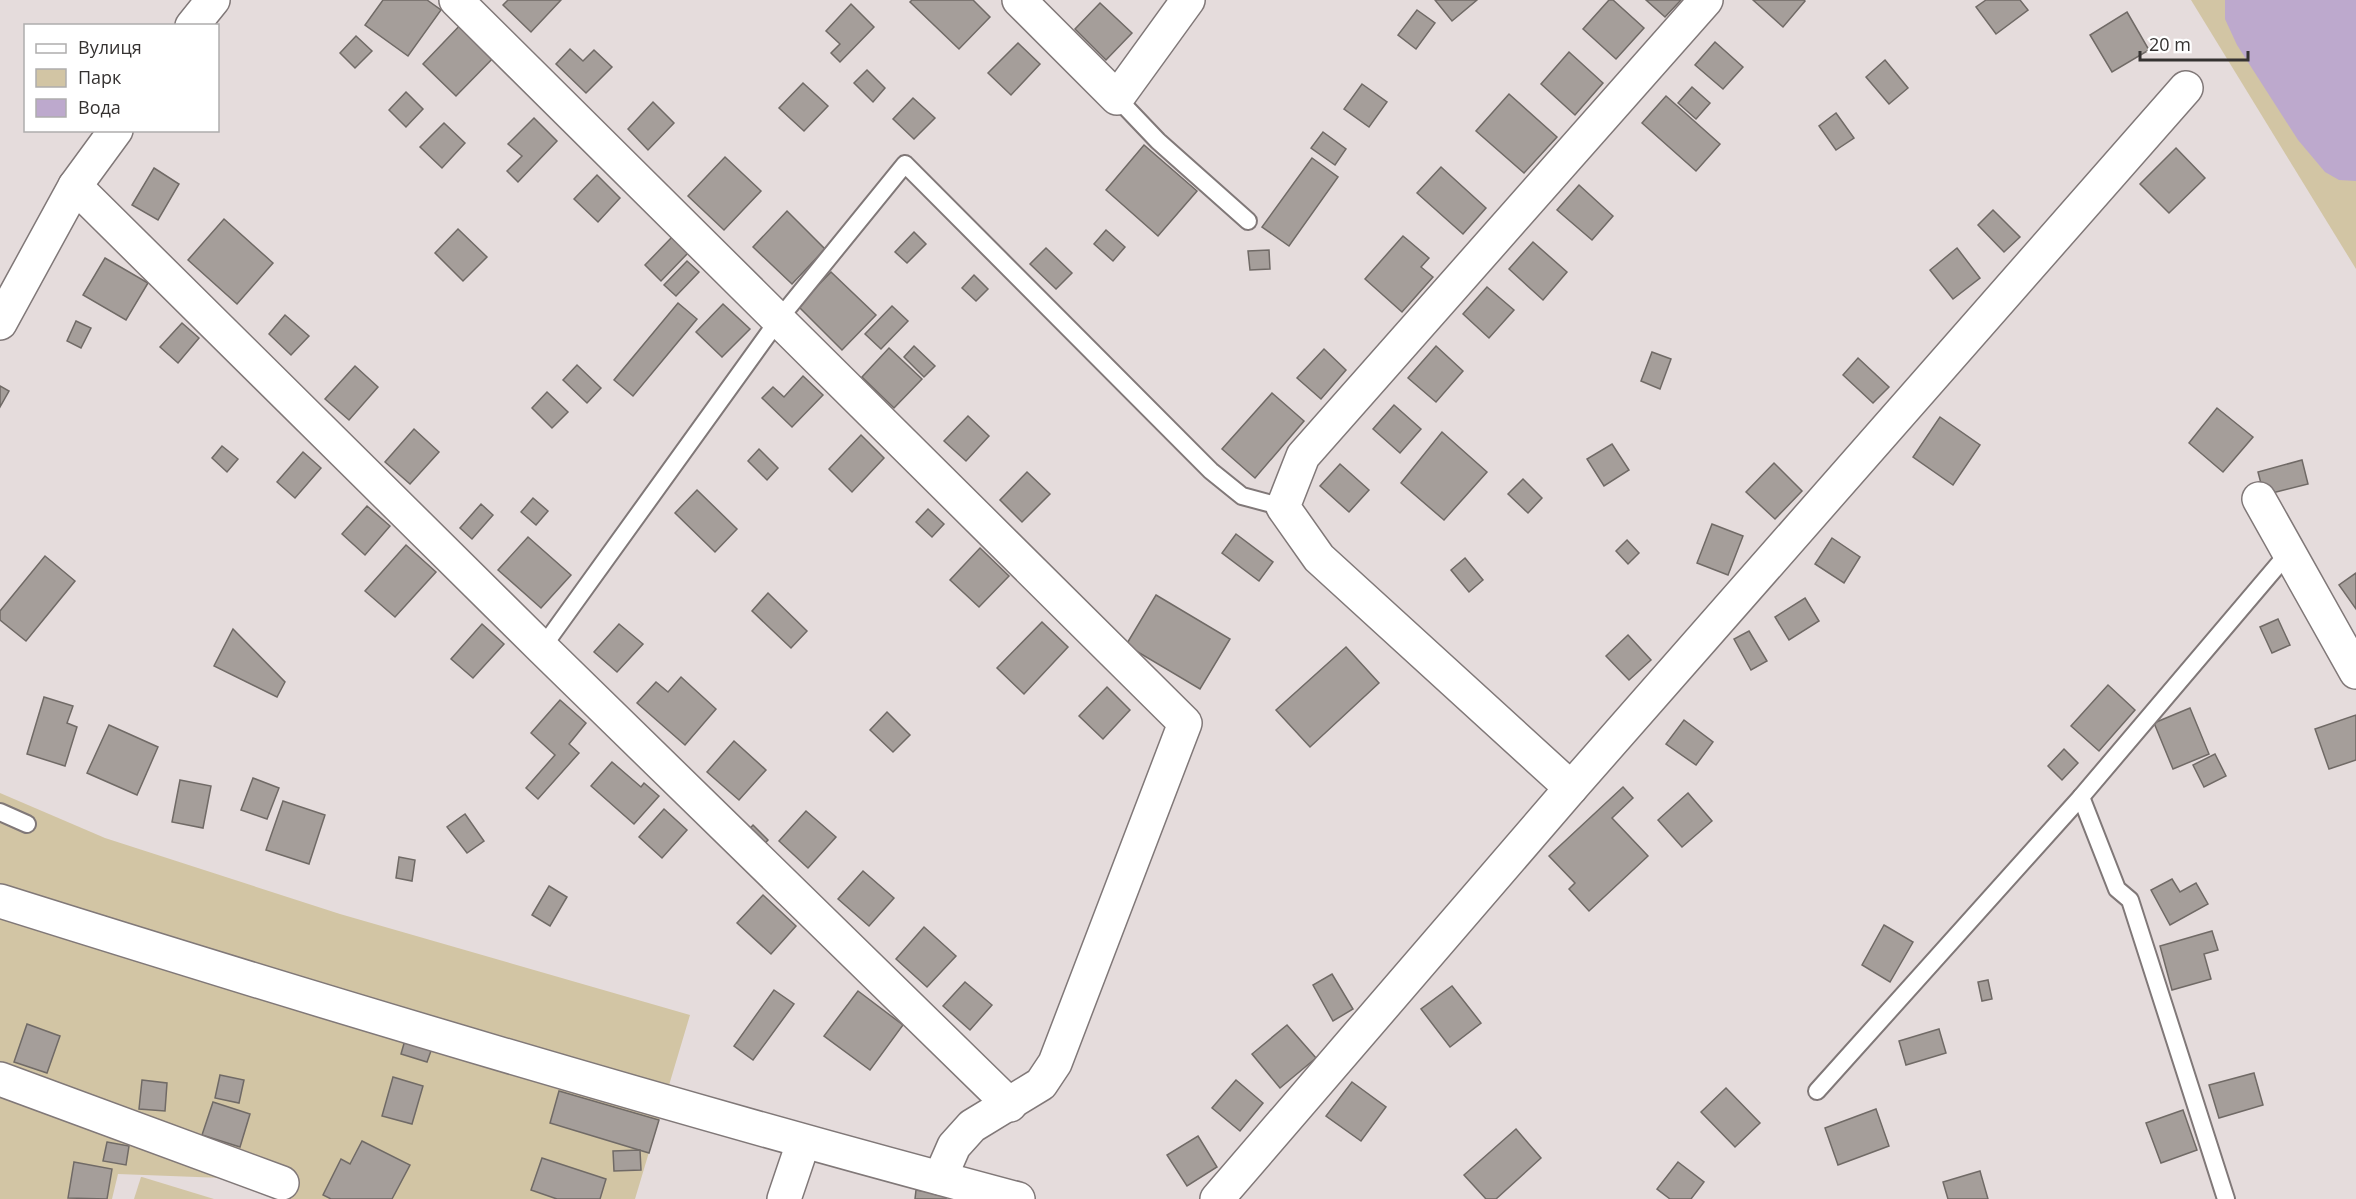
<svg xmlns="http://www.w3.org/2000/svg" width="2356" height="1199" viewBox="0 0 2356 1199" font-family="'Open Sans',sans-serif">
  <rect width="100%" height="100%" fill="#e5dcdc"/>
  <g fill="#d2c5a4">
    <polygon points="2191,0 2356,0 2356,269"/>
    <polygon points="0,793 105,838 340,914 690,1015 635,1199 288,1199 223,1178 118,1174 112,1199 0,1199"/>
    <polygon points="141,1177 142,1177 214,1199 134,1199"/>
  </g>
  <polygon fill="#bda9cd" points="2225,0 2356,0 2356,181 2339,180 2325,172 2298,140 2237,45 2225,19"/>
  <g fill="#a59e9a" stroke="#706a66" stroke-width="1.5">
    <polygon points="383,0 427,0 441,10 408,56 365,25"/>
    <polygon points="508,0 561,0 531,32 503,5"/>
    <polygon points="912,0 973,0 990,17 959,49 910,2"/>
    <polygon points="1435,0 1477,0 1452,21"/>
    <polygon points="1609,0 1613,0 1644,28 1616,59 1583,29"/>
    <polygon points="1646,0 1681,0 1665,17"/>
    <polygon points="1753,0 1804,0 1805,1 1783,27"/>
    <polygon points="1986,0 2020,0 2028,10 1996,34 1976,7"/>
    <polygon points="1100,3 1132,33 1106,60 1075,29"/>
    <polygon points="851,4 874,27 840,62 831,53 840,44 826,31"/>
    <polygon points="1417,10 1435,23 1416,49 1398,35"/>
    <polygon points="2127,12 2149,50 2112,72 2090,35"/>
    <polygon points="465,20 499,52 456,96 423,64"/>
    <polygon points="356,36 372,51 355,68 340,53"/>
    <polygon points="1715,42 1743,67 1723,89 1695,65"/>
    <polygon points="1018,43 1040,64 1011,95 988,73"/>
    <polygon points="570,49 583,61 594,50 612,67 586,93 556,64"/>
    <polygon points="1569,52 1603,83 1575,115 1541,84"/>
    <polygon points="1885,60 1908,88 1889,104 1866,77"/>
    <polygon points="867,70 885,88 873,102 854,83"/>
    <polygon points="803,83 828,106 804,131 779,108"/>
    <polygon points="1362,84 1387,102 1369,127 1344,109"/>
    <polygon points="1692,87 1710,103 1696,119 1678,103"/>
    <polygon points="406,92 423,109 406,127 389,110"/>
    <polygon points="1509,94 1557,137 1524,173 1476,131"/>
    <polygon points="1666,96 1720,144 1696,171 1642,123"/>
    <polygon points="913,98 935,118 914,139 893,119"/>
    <polygon points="653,102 674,123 648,150 628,129"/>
    <polygon points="1836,113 1854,138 1836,150 1819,126"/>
    <polygon points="534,118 557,141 518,182 507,171 522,156 508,144"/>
    <polygon points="444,123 465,143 442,168 420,147"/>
    <polygon points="1323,132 1346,149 1335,165 1311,148"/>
    <polygon points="1144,145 1197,191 1158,236 1106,190"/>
    <polygon points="2176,148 2205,178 2169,213 2140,184"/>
    <polygon points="725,157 761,191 724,230 688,196"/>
    <polygon points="1312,158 1338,177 1289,246 1262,227"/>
    <polygon points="1441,167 1486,208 1463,234 1417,193"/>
    <polygon points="154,168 179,184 158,220 132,205"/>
    <polygon points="597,175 620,198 598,222 574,199"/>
    <polygon points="1579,185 1613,216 1592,240 1557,210"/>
    <polygon points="1993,210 2020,237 2004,252 1978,225"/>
    <polygon points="787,211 825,249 792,284 753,247"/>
    <polygon points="224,219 273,263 237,304 188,260"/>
    <polygon points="458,229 487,257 463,281 435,253"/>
    <polygon points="1106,230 1125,247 1113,261 1094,244"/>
    <polygon points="914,232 926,244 907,263 895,252"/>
    <polygon points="1403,236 1429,258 1421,267 1433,277 1402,312 1365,279"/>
    <polygon points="672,237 688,253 661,281 645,265"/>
    <polygon points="1533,242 1567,272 1543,300 1509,269"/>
    <polygon points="1046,248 1072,273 1056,289 1030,264"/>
    <polygon points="1957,248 1980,278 1953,299 1930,270"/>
    <polygon points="1269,250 1270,269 1250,270 1248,251"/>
    <polygon points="105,258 148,283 126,320 83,295"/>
    <polygon points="687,261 699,272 676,296 664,285"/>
    <polygon points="831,272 876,315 842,350 798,306"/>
    <polygon points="974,275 988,289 976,301 962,288"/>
    <polygon points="1487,287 1514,310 1489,338 1463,314"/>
    <polygon points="678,303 697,319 633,396 614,380"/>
    <polygon points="723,304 750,329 722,357 696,332"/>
    <polygon points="892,306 908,321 881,349 865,334"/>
    <polygon points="285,315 309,336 291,355 269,334"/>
    <polygon points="76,321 91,328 81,348 67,341"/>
    <polygon points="182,323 199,338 178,363 160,347"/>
    <polygon points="914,346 935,366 924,377 904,357"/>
    <polygon points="1436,346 1463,371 1436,402 1408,378"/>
    <polygon points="889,348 922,379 894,408 862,377"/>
    <polygon points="1324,349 1346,370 1321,399 1297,378"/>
    <polygon points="1652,352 1671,359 1660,389 1641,381"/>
    <polygon points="1858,358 1889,387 1873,403 1843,375"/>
    <polygon points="577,365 601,388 587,403 563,380"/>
    <polygon points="355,366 378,387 349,420 325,399"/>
    <polygon points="803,376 823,395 792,427 762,398 773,387 784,397"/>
    <polygon points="0,386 9,391 0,407"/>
    <polygon points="547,392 568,412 552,428 532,408"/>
    <polygon points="1272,393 1304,421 1255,478 1222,449"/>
    <polygon points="1394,405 1421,429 1400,453 1373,429"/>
    <polygon points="2217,408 2253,437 2223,472 2189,443"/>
    <polygon points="968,416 989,436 966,461 944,441"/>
    <polygon points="1940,417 1980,445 1953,485 1913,457"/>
    <polygon points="414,429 439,452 410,484 385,462"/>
    <polygon points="1442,432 1487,472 1444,520 1401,483"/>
    <polygon points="861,435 884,458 852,492 829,469"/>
    <polygon points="1612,444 1629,470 1604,486 1587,459"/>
    <polygon points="222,446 238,459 227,472 212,458"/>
    <polygon points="759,449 778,468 767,480 748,461"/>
    <polygon points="303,452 321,468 295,498 277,482"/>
    <polygon points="2302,460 2308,484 2264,495 2258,472"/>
    <polygon points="1774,463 1802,491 1775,519 1746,492"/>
    <polygon points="1340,464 1369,490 1349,512 1320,486"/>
    <polygon points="1027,472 1050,494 1022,522 1000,500"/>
    <polygon points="1523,479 1542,498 1528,513 1508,494"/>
    <polygon points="697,490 737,529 715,552 675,513"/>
    <polygon points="533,498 548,511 536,525 521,512"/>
    <polygon points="481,504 493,515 472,539 460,528"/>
    <polygon points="367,506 390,526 365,555 342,534"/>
    <polygon points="928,509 944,524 932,537 916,522"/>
    <polygon points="1712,524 1743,536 1728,575 1697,563"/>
    <polygon points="1236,534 1273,562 1259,581 1222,553"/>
    <polygon points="528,537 571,575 541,608 498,570"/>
    <polygon points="1832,538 1860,557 1844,583 1815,564"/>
    <polygon points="1627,540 1639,553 1628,564 1616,551"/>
    <polygon points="406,545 436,572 395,617 365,591"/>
    <polygon points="980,548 1009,576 979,607 950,580"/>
    <polygon points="45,556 75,581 26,641 0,620 0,611"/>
    <polygon points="1465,558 1483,580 1469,592 1451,570"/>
    <polygon points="2356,573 2356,609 2339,585"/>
    <polygon points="768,593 807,631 791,648 752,611"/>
    <polygon points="1156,595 1230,639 1200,689 1126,645"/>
    <polygon points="1805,598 1819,621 1789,640 1775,617"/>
    <polygon points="2278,619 2290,645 2272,653 2260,627"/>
    <polygon points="1042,622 1068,647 1024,694 997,668"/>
    <polygon points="482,624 504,644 473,678 451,659"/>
    <polygon points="619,624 643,644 617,672 594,652"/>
    <polygon points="233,629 285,682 277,697 214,666"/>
    <polygon points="1749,631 1767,661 1751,670 1734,639"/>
    <polygon points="1628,635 1651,660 1629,680 1606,656"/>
    <polygon points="1346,647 1379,683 1310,747 1276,710"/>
    <polygon points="681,677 716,709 685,745 637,703 656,682 668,692"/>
    <polygon points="2108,685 2135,710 2099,751 2071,726"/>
    <polygon points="1107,687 1130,710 1103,739 1079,716"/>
    <polygon points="44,697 73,706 67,723 77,727 65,766 27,754"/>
    <polygon points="560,700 586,723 569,744 579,753 538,799 526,788 555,755 531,733"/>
    <polygon points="2190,708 2209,754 2173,769 2154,723"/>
    <polygon points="887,712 910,735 893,752 870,730"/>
    <polygon points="2356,715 2356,760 2329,769 2315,729"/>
    <polygon points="1684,720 1713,742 1696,765 1666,744"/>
    <polygon points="109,725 158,747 137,795 87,773"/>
    <polygon points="734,741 766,770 739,800 707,772"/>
    <polygon points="2064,749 2078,763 2062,780 2048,766"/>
    <polygon points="2215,754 2226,776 2204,787 2193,765"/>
    <polygon points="612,762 641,787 644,783 659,796 634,824 591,786"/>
    <polygon points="253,778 279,788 267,819 241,810"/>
    <polygon points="180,780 211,786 203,828 172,822"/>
    <polygon points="1623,787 1633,798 1612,818 1648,856 1589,911 1569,889 1575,883 1549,856"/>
    <polygon points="1688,793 1712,821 1682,847 1658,820"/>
    <polygon points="283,801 325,815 309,864 266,850"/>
    <polygon points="664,809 687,830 662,858 639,837"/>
    <polygon points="806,811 836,837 808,868 779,841"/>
    <polygon points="465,814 484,841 467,853 447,827"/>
    <polygon points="753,825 768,840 759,850 743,836"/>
    <polygon points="399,857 415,860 412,881 396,878"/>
    <polygon points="863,871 894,898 869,926 838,899"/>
    <polygon points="2172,879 2180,892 2196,883 2208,904 2170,925 2151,890"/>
    <polygon points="549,886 567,897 550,926 532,915"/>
    <polygon points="763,895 796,926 771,954 737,923"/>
    <polygon points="1884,925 1913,942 1890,982 1862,965"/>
    <polygon points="924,927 956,956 927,987 896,959"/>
    <polygon points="2212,931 2218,950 2204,954 2211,979 2172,990 2160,946"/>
    <polygon points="1332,974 1353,1009 1333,1021 1313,985"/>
    <polygon points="1988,980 1992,999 1982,1001 1978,982"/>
    <polygon points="965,982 992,1005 970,1030 943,1006"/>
    <polygon points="1452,986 1481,1023 1450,1047 1421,1009"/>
    <polygon points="774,990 794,1004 753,1060 734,1046"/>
    <polygon points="858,991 903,1025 870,1070 824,1036"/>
    <polygon points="27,1024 60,1036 47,1073 14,1062"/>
    <polygon points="1287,1025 1316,1058 1280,1088 1252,1054"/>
    <polygon points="1939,1029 1946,1053 1906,1065 1899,1041"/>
    <polygon points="405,1040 432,1048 427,1062 401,1054"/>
    <polygon points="2254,1073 2263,1105 2219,1118 2209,1085"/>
    <polygon points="220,1075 244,1080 239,1103 215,1098"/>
    <polygon points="393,1077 423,1086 412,1124 382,1116"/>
    <polygon points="142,1080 167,1083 165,1111 139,1109"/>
    <polygon points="1236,1080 1263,1103 1240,1131 1212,1108"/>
    <polygon points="1352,1082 1386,1107 1361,1141 1326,1116"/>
    <polygon points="1726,1088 1760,1123 1735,1147 1701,1112"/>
    <polygon points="559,1091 659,1120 649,1153 550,1123"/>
    <polygon points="213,1102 250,1114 240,1147 202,1135"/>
    <polygon points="1876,1109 1889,1146 1838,1165 1825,1128"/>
    <polygon points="2183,1110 2197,1150 2161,1163 2146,1123"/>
    <polygon points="1516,1129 1541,1158 1496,1199 1486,1199 1464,1175"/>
    <polygon points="1198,1136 1217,1167 1187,1186 1167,1155"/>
    <polygon points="362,1141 410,1165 392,1199 331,1199 323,1195 341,1159 350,1164"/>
    <polygon points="107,1142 129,1146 126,1165 103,1161"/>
    <polygon points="640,1150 641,1170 614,1171 613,1151"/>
    <polygon points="542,1158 606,1179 600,1199 557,1199 531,1190"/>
    <polygon points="74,1162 112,1169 107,1199 68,1198"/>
    <polygon points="1678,1162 1704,1182 1691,1199 1670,1199 1657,1189"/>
    <polygon points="1980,1171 1988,1199 1948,1199 1943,1182"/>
    <polygon points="916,1190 947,1195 946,1199 915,1199"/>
  </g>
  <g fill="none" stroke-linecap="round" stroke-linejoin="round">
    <defs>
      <g id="lane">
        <polyline points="1117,98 1158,141 1248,221"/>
        <polyline points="542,648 779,319 905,164 1211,471 1242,496 1283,507"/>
        <polyline points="2081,797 2117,889 2130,900 2226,1199"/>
        <polyline points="0,812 27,824"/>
        <polyline points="1817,1091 2081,797 2289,552"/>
      </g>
      <g id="street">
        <polyline points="456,0 1185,723 1055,1063 1041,1084 972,1126 954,1146 940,1178"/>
        <polyline points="1019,0 1117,98 1188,0"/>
        <polyline points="192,26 213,0"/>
        <polyline points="75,186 542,648 1010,1105"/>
        <polyline points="0,323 75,186 116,130"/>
        <polyline points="2259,499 2356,672"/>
        <polyline points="1571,788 1319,558 1283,507 1303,456 1706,0"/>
        <path d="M0,901C337,1007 676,1109 1018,1199"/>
        <polyline points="0,1079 282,1183"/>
        <polyline points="784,1199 803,1143"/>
        <polyline points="1217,1199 1571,788 2186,88"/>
      </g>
    </defs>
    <use href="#lane" stroke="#807878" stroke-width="20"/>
    <use href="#street" stroke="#807878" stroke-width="36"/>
    <use href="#lane" stroke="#fff" stroke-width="16"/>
    <use href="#street" stroke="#fff" stroke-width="33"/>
  </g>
  <rect x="24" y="24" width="195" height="108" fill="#ffffff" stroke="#aeadad" stroke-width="1.5"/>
  <rect x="36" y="44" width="30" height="9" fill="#ffffff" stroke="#aeadad" stroke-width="1.5"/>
  <text x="78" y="54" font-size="18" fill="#353231">Вулиця</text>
  <rect x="36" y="69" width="30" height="18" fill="#d2c5a4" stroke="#aeadad" stroke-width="1.5"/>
  <text x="78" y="84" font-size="18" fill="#353231">Парк</text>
  <rect x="36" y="99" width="30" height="18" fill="#bda9cd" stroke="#aeadad" stroke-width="1.5"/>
  <text x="78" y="114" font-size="18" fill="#353231">Вода</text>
  <path d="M2140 51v9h108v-9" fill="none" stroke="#353231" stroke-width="3"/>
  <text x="2149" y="51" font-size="18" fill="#353231" stroke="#ffffff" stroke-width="4.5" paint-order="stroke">20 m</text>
</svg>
